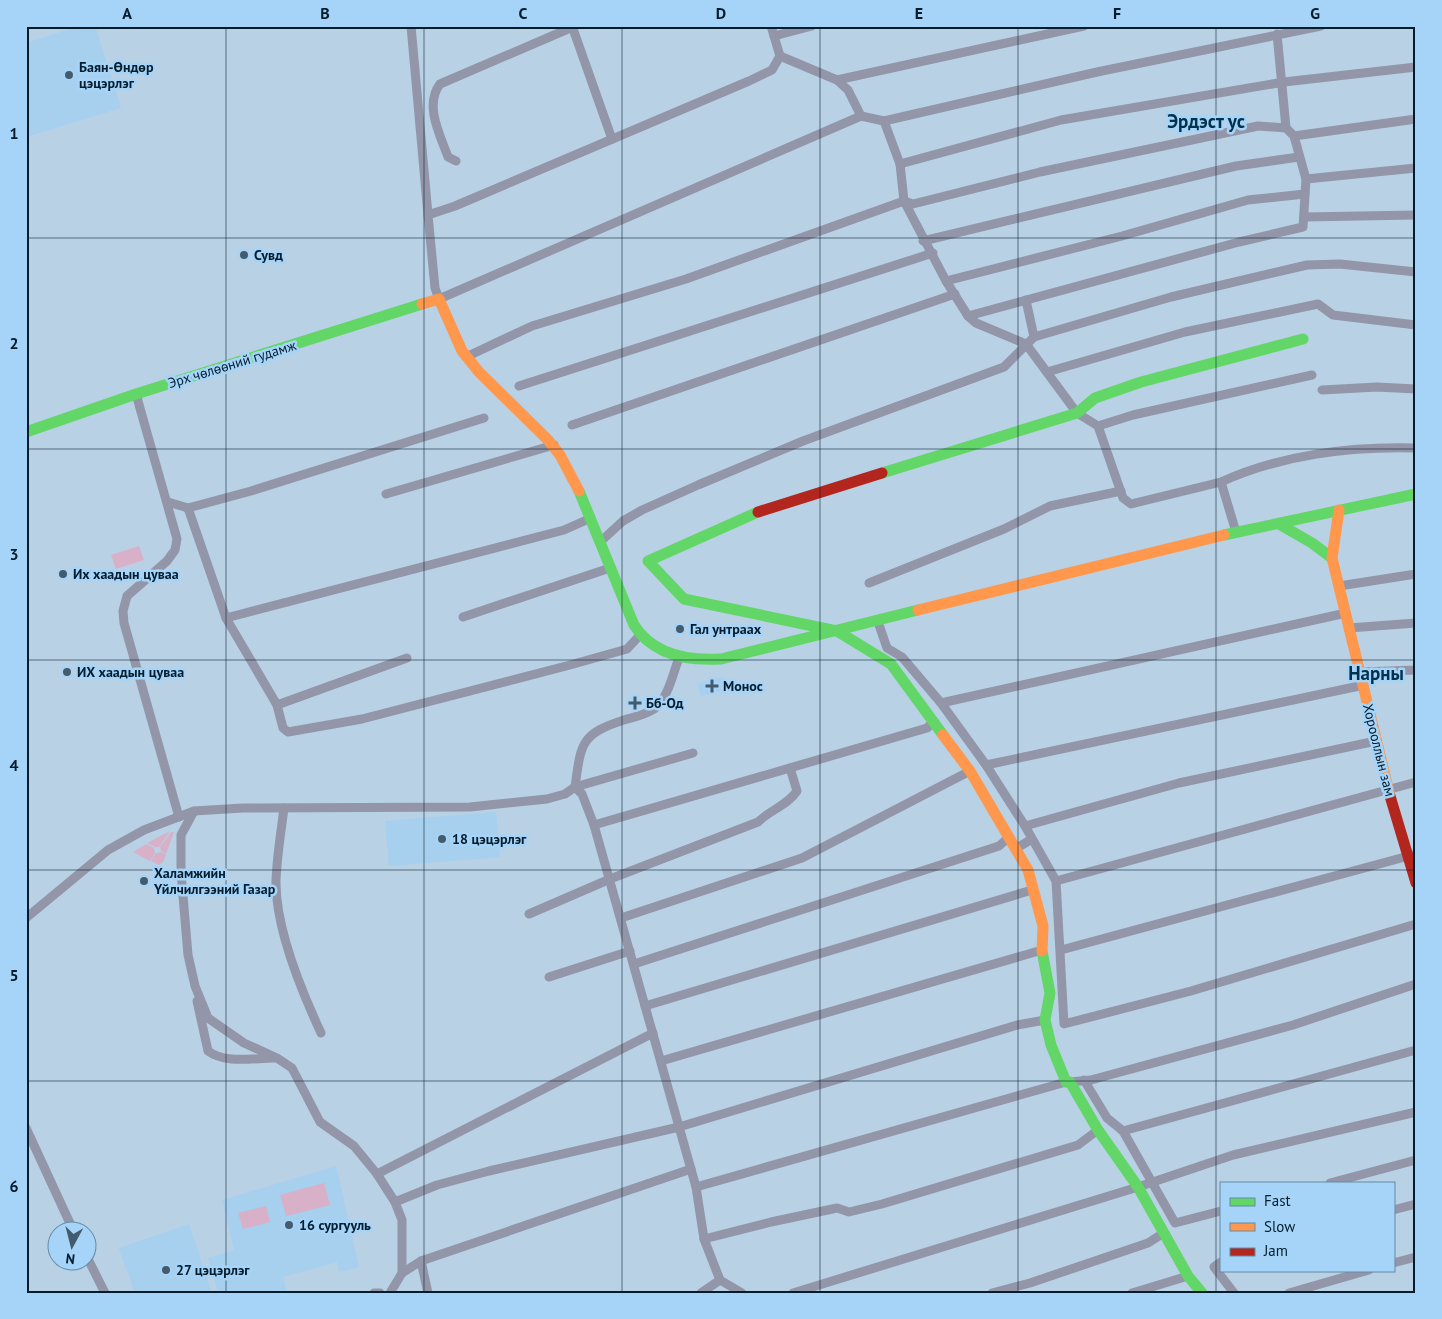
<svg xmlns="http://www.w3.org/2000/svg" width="1442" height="1319" viewBox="0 0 1442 1319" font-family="'PT Sans',sans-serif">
  <rect width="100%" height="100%" fill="#b8d1e5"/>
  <g fill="#a7cfee">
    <polygon points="79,26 95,26 121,108 26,137 26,43"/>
    <polygon points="724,677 727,689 701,696 697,684"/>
    <polygon points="496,812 500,857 389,866 385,821"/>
    <polygon points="336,1166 359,1267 339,1272 337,1262 283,1277 287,1293 218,1293 208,1258 234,1250 222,1200"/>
    <polygon points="189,1224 212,1293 135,1293 119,1248"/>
  </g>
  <g fill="#d8b1c8">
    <polygon points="139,546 144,560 116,569 111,555"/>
    <polygon points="170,831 159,847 155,847 147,843"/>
    <polygon points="171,832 174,832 166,854 161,851 160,847"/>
    <polygon points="146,844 154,848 155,853 150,861 133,852"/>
    <polygon points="161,852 166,855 163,862 159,865 151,861 156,853"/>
    <polygon points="324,1183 330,1205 286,1216 280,1195"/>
    <polygon points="266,1206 270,1222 243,1229 238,1213"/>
  </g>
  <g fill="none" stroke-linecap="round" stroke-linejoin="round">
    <g stroke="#9395a9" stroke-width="9">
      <polyline points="411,26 428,215"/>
      <polyline points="572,26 612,139"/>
      <polyline points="771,26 780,56 837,80 848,90 861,116 884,121 900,164 904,201 946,281 968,316 976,323 1026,344 1077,413 1098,426 1123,498 1131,504 1221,482 1236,532"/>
      <polyline points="1277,34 1286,128"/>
      <polyline points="774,36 812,26"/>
      <polyline points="780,56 772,70 749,81 455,206 428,215 435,288 439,299 861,116"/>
      <polyline points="837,80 1084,26"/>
      <polyline points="884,121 1097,72 1321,26"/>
      <polyline points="1294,136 1416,119"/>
      <path d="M456,161L448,157C440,135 424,105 440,84L575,26"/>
      <polyline points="900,164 1061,120 1284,82 1416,67"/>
      <polyline points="1306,179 1416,168"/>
      <polyline points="1304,217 1416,215"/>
      <polyline points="923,241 1236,166 1299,157"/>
      <polyline points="946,281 1122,236 1248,200 1305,194"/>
      <polyline points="1026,300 1034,337"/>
      <polyline points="466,357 532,326 686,279 904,201 913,204 1040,172 1258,126 1286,128 1294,136 1306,179 1303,227 1239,242 968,316"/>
      <polyline points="1047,372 1185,332 1318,304 1333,315 1416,325"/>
      <polyline points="519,386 933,253"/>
      <polyline points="1322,390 1377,387 1416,389"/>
      <polyline points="136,394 177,539 175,550 167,561 127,596 123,611 124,623 179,817"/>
      <polyline points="572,425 955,294"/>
      <polyline points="1098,426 1133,415 1312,375"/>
      <path d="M1221,482C1280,455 1351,446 1416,448"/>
      <polyline points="386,494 554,445"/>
      <polyline points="168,502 188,508 251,491 484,418"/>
      <polyline points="188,508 226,618 277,705 283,728 288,732 362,719 570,665 627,649 641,634"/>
      <polyline points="600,542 623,521 642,510 698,485 803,441 1004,367 1034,337 1171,297 1307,265 1340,264 1416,272"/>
      <polyline points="869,583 1004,529 1050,506 1121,491"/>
      <polyline points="1339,586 1416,574"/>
      <polyline points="463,617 610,568"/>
      <polyline points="226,618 564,530 591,518"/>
      <polyline points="878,622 887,648 902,657 941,703 986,765 1025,826 1056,881 1064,1024 1191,991 1416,924"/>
      <polyline points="1349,628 1416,623"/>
      <polyline points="1361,672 1416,670"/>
      <polyline points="941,703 1346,613"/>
      <polyline points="277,705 407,658"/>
      <polyline points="986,765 1364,685"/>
      <polyline points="575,787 582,794 594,825 696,1187 704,1239 720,1280 742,1293"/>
      <polyline points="575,787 693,753"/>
      <path d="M284,808C281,832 277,856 276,880C275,928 301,990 321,1033"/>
      <polyline points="194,811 181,835 181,872 188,955 195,986 208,1018 244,1043 277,1058 292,1068 320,1122 354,1146 377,1174 395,1202"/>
      <polyline points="594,825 927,728 934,721"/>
      <polyline points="1025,826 1179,783 1376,741"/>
      <polyline points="1015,849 1032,839"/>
      <polyline points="1056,881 1416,782"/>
      <path d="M529,914L610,879L758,822C770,810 788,805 797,791L790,768"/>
      <path d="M26,918L108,850L144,830L194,811L243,808L470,807L547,799L565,794L575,787C581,744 580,734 624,720C634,717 645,715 654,709C668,699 673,673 679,658"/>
      <polyline points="621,918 802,858 970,771"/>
      <polyline points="1061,950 1416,854"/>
      <polyline points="634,964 999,846 1008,838"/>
      <polyline points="549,977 630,951"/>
      <path d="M197,1001L208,1051C225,1064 253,1058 274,1058"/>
      <polyline points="645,1006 1032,890"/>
      <polyline points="661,1061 1042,950"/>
      <polyline points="1084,1080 1107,1118 1123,1131 1175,1223 1221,1211"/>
      <polyline points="1070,1082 1091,1080 1293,1025 1416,984"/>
      <polyline points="26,1128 74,1232"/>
      <polyline points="1123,1131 1416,1050"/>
      <polyline points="377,1174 653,1033"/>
      <polyline points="1330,1183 1416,1160"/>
      <polyline points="696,1187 1066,1082"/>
      <polyline points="1393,1210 1416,1204"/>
      <polyline points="704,1239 771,1222 837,1208 849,1212 882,1204 1078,1145 1098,1130"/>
      <polyline points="88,1259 105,1293"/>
      <polyline points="421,1261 428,1293"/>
      <polyline points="1221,1262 1214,1267 1234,1293"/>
      <polyline points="1393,1263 1416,1257"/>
      <polyline points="402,1273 402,1220 395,1202 437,1185 489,1171 679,1127 1017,1025 1045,1020"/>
      <polyline points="374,1293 380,1293"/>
      <polyline points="390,1293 402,1273 421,1261 691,1169"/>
      <polyline points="701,1293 720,1280"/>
      <polyline points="793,1293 1138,1187 1233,1155 1416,1112"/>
      <polyline points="992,1293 1030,1283 1148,1243 1162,1234"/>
      <polyline points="1132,1293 1188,1276"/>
      <polyline points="1289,1293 1369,1270"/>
    </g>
    <g stroke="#63d668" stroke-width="11">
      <polyline points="26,432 136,394 422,304"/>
      <polyline points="882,473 1077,413 1095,398 1141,382 1303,339"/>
      <path d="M579,491L634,625C653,655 688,661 721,659L918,610"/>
      <polyline points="758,512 648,561 684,599 837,631 891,664 943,735"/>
      <polyline points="1279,524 1312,543 1332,558"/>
      <polyline points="1224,535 1416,494"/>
      <polyline points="1042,951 1050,993 1045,1020 1051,1045 1066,1082 1070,1082 1098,1130 1138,1187 1188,1276 1202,1293"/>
    </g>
    <g stroke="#ff974d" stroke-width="11">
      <polyline points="422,304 439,299 462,351 479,372 548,440 560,455 579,491"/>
      <polyline points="1339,510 1332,558 1390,796"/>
      <polyline points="918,610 1224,535"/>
      <polyline points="943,735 970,771 1028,870 1043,926 1042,951"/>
    </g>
    <g stroke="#b3261e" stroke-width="11">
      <polyline points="758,512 882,473"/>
      <polyline points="1390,796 1416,883"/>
    </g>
  </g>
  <path fill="none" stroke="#041c2c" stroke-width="1" stroke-opacity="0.55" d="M226,26V1293M424,26V1293M622,26V1293M820,26V1293M1018,26V1293M1216,26V1293M26,238H1416M26,449H1416M26,660H1416M26,870H1416M26,1081H1416"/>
  <g fill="#435b6d" stroke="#a5d4f8" stroke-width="2">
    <circle cx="69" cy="75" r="5"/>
    <circle cx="244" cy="255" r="5"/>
    <circle cx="63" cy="574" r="5"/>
    <circle cx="680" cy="629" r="5"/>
    <circle cx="67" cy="672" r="5"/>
    <path d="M709.5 678.5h5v5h5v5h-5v5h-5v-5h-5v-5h5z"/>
    <path d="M632.5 695.5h5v5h5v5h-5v5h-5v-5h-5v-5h5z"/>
    <circle cx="442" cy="839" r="5"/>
    <circle cx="144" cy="881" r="5"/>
    <circle cx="289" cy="1225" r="5"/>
    <circle cx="166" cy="1270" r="5"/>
  </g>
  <g text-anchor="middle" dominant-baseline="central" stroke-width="5" stroke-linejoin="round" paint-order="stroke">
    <g font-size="14" font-weight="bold" fill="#041c2c" stroke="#a5d4f8" text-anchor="start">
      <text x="79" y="67">Баян-Өндөр<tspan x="79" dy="16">цэцэрлэг</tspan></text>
      <text x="254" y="255">Сувд</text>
      <text x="73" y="574">Их хаадын цуваа</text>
      <text x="690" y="629">Гал унтраах</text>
      <text x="77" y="672">ИХ хаадын цуваа</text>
      <text x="723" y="686">Монос</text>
      <text x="646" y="703">Бб-Од</text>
      <text x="452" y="839">18 цэцэрлэг</text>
      <text x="154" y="873">Халамжийн<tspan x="154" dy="16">Үйлчилгээний Газар</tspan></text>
      <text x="299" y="1225">16 сургууль</text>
      <text x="176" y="1270">27 цэцэрлэг</text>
    </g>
    <g font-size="14" fill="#041c2c" stroke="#a5d4f8">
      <text transform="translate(232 364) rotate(-17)">Эрх чөлөөний гудамж</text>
      <text transform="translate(1379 750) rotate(76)">Хорооллын зам</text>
    </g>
    <g font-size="19" font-weight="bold" fill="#00314d" stroke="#a5d4f8">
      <text x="1206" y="121">Эрдэст ус</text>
      <text x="1376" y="673">Нарны</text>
    </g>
  </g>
  <rect width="1442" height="1319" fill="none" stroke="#a5d4f8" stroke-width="55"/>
  <rect x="1220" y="1182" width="175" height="90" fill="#a5d4f8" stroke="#658aa6"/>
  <rect x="1230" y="1198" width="25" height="8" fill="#63d668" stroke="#658aa6"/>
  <text x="1264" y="1206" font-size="15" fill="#041c2c">Fast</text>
  <rect x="1230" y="1223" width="25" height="8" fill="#ff974d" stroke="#658aa6"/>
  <text x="1264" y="1232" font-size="15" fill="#041c2c">Slow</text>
  <rect x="1230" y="1248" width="25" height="8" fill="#b3261e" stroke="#658aa6"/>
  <text x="1264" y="1256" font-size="15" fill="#041c2c">Jam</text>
  <g transform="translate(72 1246) rotate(187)"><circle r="24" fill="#a5d4f8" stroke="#658aa6"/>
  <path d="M0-4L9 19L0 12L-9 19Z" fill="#435b6d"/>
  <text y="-8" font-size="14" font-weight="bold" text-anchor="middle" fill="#041c2c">N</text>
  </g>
  <rect x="28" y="28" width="1386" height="1264" fill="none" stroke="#041c2c" stroke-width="2"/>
  <g font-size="16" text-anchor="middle" font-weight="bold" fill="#041c2c">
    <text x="127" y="19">A</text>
    <text x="325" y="19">B</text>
    <text x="523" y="19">C</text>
    <text x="721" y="19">D</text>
    <text x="919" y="19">E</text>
    <text x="1117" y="19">F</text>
    <text x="1315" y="19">G</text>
    <text x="14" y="139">1</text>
    <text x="14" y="349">2</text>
    <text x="14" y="560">3</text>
    <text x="14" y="771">4</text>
    <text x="14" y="981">5</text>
    <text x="14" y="1192">6</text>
  </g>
</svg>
